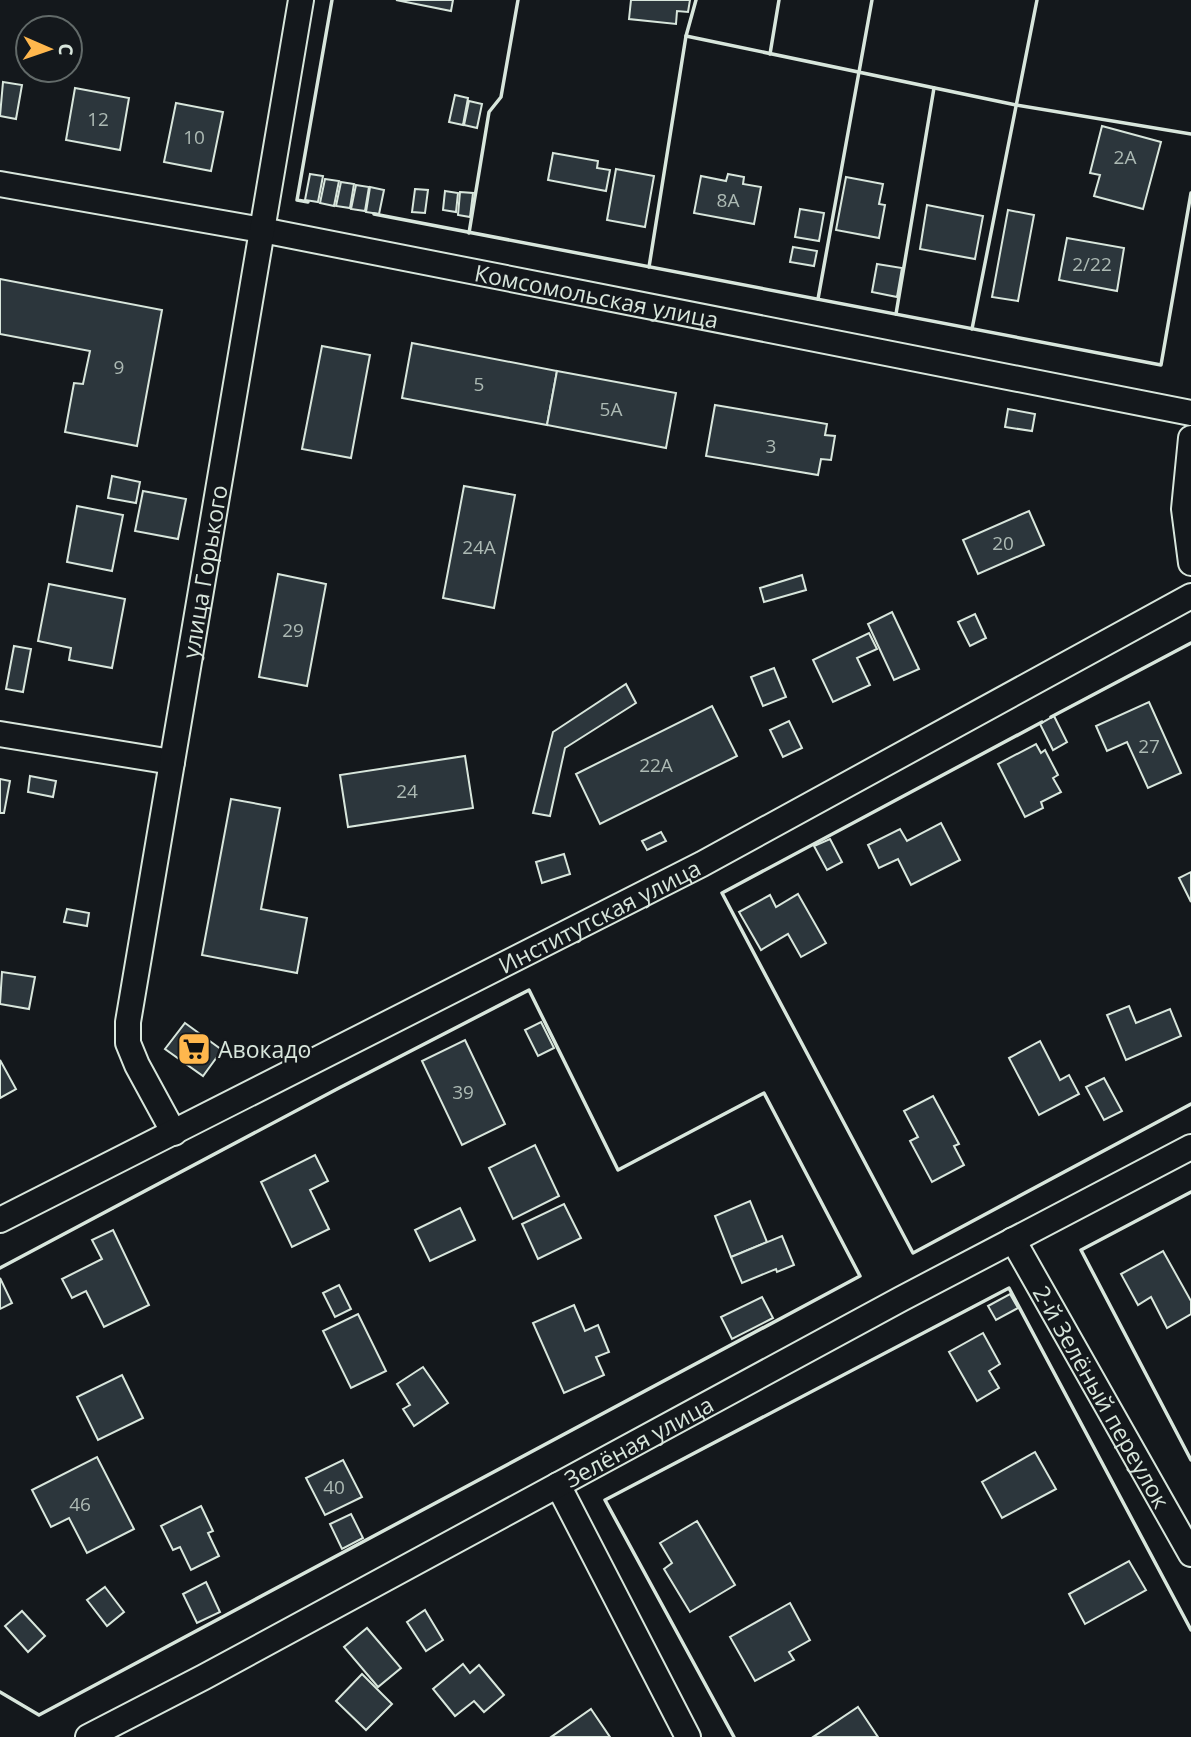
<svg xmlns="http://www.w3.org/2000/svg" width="1191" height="1737" viewBox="0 0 1191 1737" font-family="'Open Sans',sans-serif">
  <rect width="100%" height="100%" fill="#14181c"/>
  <g fill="#2c363c" stroke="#d8e6dc" stroke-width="2">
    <polygon points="396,0 453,0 451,11"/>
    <polygon points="631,0 690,0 688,12 677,11 676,24 629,19"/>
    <polygon points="3,82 22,85 16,119 0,116"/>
    <polygon points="75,88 129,98 120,150 66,140"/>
    <polygon points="455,95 468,98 463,125 449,122"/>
    <polygon points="469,101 482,104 477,128 464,125"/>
    <polygon points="176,103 223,112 211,171 164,162"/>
    <polygon points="1102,126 1161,142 1143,209 1094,196 1100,175 1090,173"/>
    <polygon points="553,153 598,161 597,168 610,170 606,191 548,180"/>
    <polygon points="616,169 654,176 645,227 607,220"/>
    <polygon points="310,174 323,176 318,202 305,200"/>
    <polygon points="728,174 744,177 743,184 761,187 754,224 694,213 701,176 726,181"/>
    <polygon points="846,177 883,184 879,204 885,205 879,238 836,230"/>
    <polygon points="325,179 339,181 334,206 320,203"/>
    <polygon points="341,182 354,184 350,208 336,206"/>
    <polygon points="356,185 369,187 365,211 351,209"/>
    <polygon points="370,187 384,190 379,214 366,212"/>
    <polygon points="415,189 428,190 425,213 412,212"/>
    <polygon points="445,191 458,193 456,212 443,210"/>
    <polygon points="460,192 473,193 470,217 458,215"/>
    <polygon points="927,205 983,216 975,259 920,249"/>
    <polygon points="800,209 824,213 819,241 795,237"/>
    <polygon points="1008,210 1034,215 1018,301 992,297"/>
    <polygon points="1067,238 1124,248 1117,291 1059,280"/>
    <polygon points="793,247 817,251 814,266 790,262"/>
    <polygon points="877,264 902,268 897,297 872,292"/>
    <polygon points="0,279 162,310 137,446 65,432 74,383 83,384 90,351 0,334"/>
    <polygon points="412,343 557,371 547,425 402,398"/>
    <polygon points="322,346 370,355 351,458 302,449"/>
    <polygon points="557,371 676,393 666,448 547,425"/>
    <polygon points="715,405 827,424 825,435 835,436 831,460 821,459 818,475 706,456"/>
    <polygon points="1008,409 1035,414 1032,431 1005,427"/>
    <polygon points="112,476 140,482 136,503 108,498"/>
    <polygon points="464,486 515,495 494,608 443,598"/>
    <polygon points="143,491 186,499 178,539 135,531"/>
    <polygon points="77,506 123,515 112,571 67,562"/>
    <polygon points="1029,511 1044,545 978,574 963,540"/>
    <polygon points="278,574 326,584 307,686 259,677"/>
    <polygon points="802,575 806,590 764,602 760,588"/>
    <polygon points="49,584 125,599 112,668 69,660 71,648 38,641"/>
    <polygon points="892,612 919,669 894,680 868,624"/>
    <polygon points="975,614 986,638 970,646 958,622"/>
    <polygon points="869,633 877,649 857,658 870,685 833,702 813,660"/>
    <polygon points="14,646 31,649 23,692 6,689"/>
    <polygon points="774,668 786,697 763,706 751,677"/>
    <polygon points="626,684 636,703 565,748 550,816 533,813 553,732"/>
    <polygon points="1149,702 1181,773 1148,788 1127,742 1107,751 1096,726"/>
    <polygon points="712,706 737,756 600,824 576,774"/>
    <polygon points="1054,716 1067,742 1053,750 1040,724"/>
    <polygon points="789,721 802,748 783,757 770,730"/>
    <polygon points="1036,744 1041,753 1045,750 1058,775 1053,778 1061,792 1041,802 1043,808 1025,817 998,764"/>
    <polygon points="465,756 473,808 348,827 340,775"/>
    <polygon points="30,776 56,781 53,797 28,792"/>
    <polygon points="0,779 10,781 4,813 0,813"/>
    <polygon points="231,799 280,808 261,909 307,918 297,973 202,955"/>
    <polygon points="941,823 960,860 911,885 898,859 879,868 868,845 900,829 907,841"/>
    <polygon points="661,832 666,841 647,850 642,841"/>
    <polygon points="830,839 842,862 827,870 814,846"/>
    <polygon points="564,854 570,874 542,883 536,862"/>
    <polygon points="1191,872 1191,902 1179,878"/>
    <polygon points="798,894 826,943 801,957 788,934 761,950 739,912 770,895 776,907"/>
    <polygon points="67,909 89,913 87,926 64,922"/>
    <polygon points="2,972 35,977 29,1009 0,1004"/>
    <polygon points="1129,1006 1136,1023 1170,1009 1181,1036 1126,1060 1107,1015"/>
    <polygon points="541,1022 554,1048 538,1056 525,1030"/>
    <polygon points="185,1023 222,1050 203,1076 165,1049"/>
    <polygon points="465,1040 505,1124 462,1145 422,1061"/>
    <polygon points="1040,1041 1060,1080 1069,1075 1079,1094 1039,1115 1009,1058"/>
    <polygon points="0,1060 16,1089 0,1098"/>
    <polygon points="1104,1078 1122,1111 1104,1120 1086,1087"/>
    <polygon points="933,1096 959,1144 954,1146 964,1165 932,1182 910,1141 918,1137 904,1111"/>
    <polygon points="535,1145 559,1196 513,1219 489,1168"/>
    <polygon points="315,1155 328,1181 310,1190 329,1229 292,1247 261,1182"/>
    <polygon points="750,1201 767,1242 731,1257 715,1216"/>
    <polygon points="564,1204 581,1238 538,1259 522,1224"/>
    <polygon points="460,1208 475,1240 430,1261 415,1230"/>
    <polygon points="113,1230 149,1305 104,1327 86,1291 72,1298 62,1279 102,1259 92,1240"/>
    <polygon points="782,1236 794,1265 777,1272 776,1269 742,1283 731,1257"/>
    <polygon points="1163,1251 1191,1301 1191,1314 1167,1328 1151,1297 1138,1305 1121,1274"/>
    <polygon points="0,1278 12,1303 0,1309"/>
    <polygon points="339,1285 351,1309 335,1317 323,1293"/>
    <polygon points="1010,1294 1018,1308 996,1320 988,1306"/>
    <polygon points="762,1297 773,1318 732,1339 721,1317"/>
    <polygon points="574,1305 585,1331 598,1325 609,1352 596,1357 604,1375 564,1393 533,1323"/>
    <polygon points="358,1314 386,1371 351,1388 323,1331"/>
    <polygon points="983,1333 1000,1364 989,1371 999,1388 977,1401 949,1352"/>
    <polygon points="423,1367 448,1403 414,1426 403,1409 410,1405 397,1384"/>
    <polygon points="122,1375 143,1418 98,1440 77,1397"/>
    <polygon points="1035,1452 1056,1489 1002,1518 982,1482"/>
    <polygon points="97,1457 134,1529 87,1553 69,1518 51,1527 32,1490"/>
    <polygon points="343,1460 362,1497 325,1515 306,1478"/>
    <polygon points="201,1506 213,1531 208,1533 219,1556 191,1570 180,1547 173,1550 161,1526"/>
    <polygon points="351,1514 363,1538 342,1549 330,1524"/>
    <polygon points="697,1521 735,1585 690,1612 664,1569 672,1563 660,1543"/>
    <polygon points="1129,1561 1146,1590 1085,1624 1069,1594"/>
    <polygon points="206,1582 220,1612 197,1623 183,1594"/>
    <polygon points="105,1587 124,1612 107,1626 87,1600"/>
    <polygon points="790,1603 810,1640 789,1652 794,1660 755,1681 730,1637"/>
    <polygon points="425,1610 443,1640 426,1651 407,1622"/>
    <polygon points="22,1611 45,1636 28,1652 5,1626"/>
    <polygon points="367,1628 401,1668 378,1687 344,1647"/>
    <polygon points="463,1664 470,1673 479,1665 504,1695 484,1712 474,1701 455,1716 433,1689"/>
    <polygon points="362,1674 392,1704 366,1730 336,1701"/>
    <polygon points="858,1707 878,1737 813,1737"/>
    <polygon points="591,1709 610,1737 551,1737"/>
  </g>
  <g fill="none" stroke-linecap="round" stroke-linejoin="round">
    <defs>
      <g id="minor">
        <path id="s1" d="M0,184L262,230L1191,413"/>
        <polyline points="1191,438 1184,509 1191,563"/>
        <polyline points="0,734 172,762"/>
        <path id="s2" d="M174,1133L137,1065L128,1043V1022L301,0"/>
        <path id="s3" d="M0,1220L702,864L1191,596"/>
        <path id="s4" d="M1013,1240L1191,1554"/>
        <polyline points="558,1485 688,1737"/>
        <path id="s5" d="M88,1737L204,1677L901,1299L1191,1147"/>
      </g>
    </defs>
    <use href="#minor" stroke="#d8e6dc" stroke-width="28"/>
    <use href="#minor" stroke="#14181c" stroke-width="24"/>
    <g stroke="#d8e6dc" stroke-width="3.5">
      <polyline points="686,36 1016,105 1191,134"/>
      <polyline points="770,54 779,0"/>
      <polyline points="308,202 297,200 332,0"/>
      <polyline points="374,214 1161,365 1191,193"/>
      <polyline points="469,233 489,112 501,97 518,0"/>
      <polyline points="649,267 686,36 696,0"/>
      <polyline points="818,299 872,0"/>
      <polyline points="896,314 934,88"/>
      <polyline points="972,329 1037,0"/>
      <polyline points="1051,717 1191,643"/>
      <polyline points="1042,722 722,893 913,1253 1191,1104"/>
      <polyline points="1191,1192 1081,1250 1191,1460"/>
      <polyline points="0,1268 339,1088 529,990 618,1170 764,1093 860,1276 39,1715 0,1692"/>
      <polyline points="734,1737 605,1500 1009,1288 1191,1630"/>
    </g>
  </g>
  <defs>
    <symbol id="supermarket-square" viewBox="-11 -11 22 22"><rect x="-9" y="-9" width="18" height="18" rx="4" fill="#ffb74d" stroke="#14181c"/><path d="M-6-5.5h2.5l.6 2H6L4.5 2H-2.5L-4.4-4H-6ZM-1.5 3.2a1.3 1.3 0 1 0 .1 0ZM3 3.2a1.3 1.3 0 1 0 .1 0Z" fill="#111"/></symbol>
  </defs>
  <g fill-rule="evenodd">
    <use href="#supermarket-square" x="175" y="1030" width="38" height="38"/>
  </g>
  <g text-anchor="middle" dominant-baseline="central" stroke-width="5" stroke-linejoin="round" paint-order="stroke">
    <g font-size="19" fill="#adbab4">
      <text x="98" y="119">12</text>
      <text x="194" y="137">10</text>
      <text x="1125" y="157">2А</text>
      <text x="728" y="200">8А</text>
      <text x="1092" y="264">2/22</text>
      <text x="119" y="367">9</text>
      <text x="479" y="384">5</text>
      <text x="611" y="409">5А</text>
      <text x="771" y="446">3</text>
      <text x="1003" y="543">20</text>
      <text x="479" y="547">24А</text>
      <text x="293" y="630">29</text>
      <text x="1149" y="746">27</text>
      <text x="656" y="765">22А</text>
      <text x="407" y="791">24</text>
      <text x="463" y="1092">39</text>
      <text x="334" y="1487">40</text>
      <text x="80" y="1504">46</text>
    </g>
    <g font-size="23" fill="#d8e6dc" stroke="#14181c">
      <text stroke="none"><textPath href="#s1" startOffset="607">Комсомольская улица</textPath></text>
      <text stroke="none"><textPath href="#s2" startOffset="579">улица Горького</textPath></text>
      <text stroke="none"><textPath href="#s3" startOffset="672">Институтская улица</textPath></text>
      <text stroke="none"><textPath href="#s4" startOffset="180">2-й Зелёный переулок</textPath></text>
      <text stroke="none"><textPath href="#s5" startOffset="625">Зелёная улица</textPath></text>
    </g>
    <g font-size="23" fill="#d8e6dc" stroke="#14181c" text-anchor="start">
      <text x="218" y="1049">Авокадо</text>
    </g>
  </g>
  <g transform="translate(49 49) rotate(92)"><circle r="33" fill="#14181c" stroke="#626a69" stroke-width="2"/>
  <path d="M0-5L12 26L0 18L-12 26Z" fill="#ffb74d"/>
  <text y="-10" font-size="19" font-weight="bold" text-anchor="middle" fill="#d8e6dc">С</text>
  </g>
</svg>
